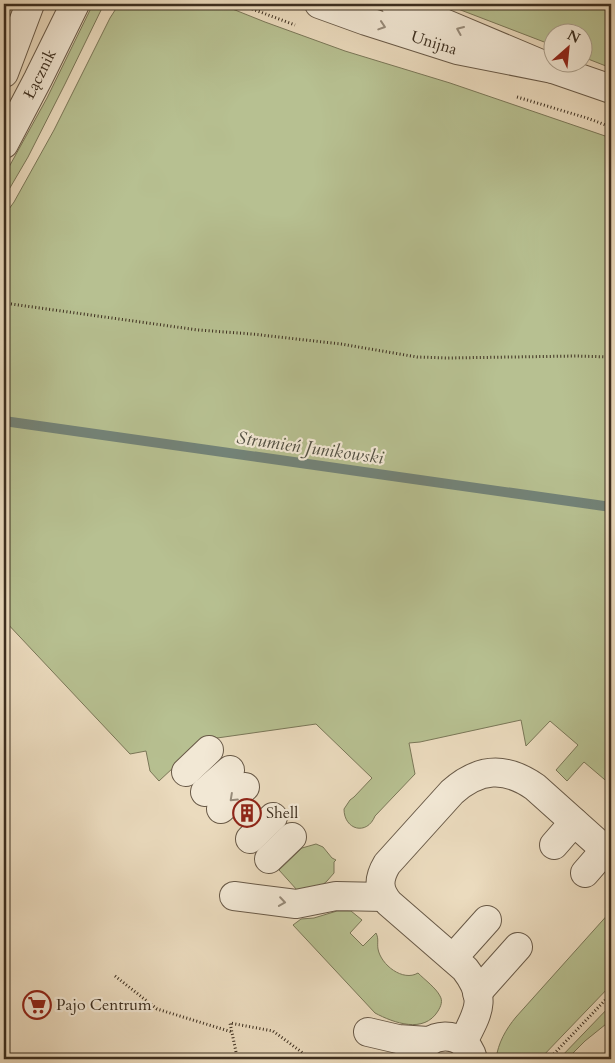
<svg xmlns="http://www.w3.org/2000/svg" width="615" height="1063" viewBox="0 0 615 1063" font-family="Cardo,serif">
  <rect width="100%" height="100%" fill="#ebdbbe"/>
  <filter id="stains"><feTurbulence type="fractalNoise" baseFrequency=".004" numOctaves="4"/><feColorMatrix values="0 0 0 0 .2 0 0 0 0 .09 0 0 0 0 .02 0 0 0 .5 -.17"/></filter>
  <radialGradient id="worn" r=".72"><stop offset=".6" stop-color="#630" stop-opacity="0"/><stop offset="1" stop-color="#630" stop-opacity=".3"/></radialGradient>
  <g fill="#b7c091" stroke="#7a7758">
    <polygon points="93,4 104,4 65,84 28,157 4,198 4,176 47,98"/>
    <path d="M119,4H220L265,22L345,51L450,83L611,138V785L584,762L567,781L556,770L578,745L550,721L526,746L521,720L420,742L409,743L415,774L375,816C367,836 344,830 344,809L350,800L354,797L372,778L316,724L203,740L159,781L150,771L146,751L130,754L4,620V216L14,202L54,130L110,18Z"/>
    <polygon points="445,4 611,4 611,68 583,57 582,32 552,32 552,45"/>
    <polygon points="316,844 323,847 332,858 336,860 334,862 334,873 327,881 319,888 301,892 297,890 279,870 302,848"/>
    <path d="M337,911H351L362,920L350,933L363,946L376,933C379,939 377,943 378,949C381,965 403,982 418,973C425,980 436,988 440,996C443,1001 441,1006 438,1011C424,1034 394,1023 375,1013L293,925L301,919L314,918Z"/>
    <path d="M611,911V985L540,1059H496C498,1043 506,1029 516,1017Z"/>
    <polygon points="611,1005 611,1020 585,1041 567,1059 559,1059"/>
  </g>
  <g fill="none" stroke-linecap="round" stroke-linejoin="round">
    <polyline stroke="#738378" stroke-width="10" points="4,421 611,507"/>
    <defs>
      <g id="minor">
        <polyline points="319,4 366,21 457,50 553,69"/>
        <polyline points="395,4 432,18 553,69 611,89"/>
        <polyline points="4,73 30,4"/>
        <polyline points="4,144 38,79 75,4"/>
        <polyline points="186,772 209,750"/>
        <polyline points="205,792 230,770"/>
        <polyline points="221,809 245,787"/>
        <polyline points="250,839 273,817"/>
        <polyline points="554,845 574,822"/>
        <polyline points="269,859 292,837"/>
        <polyline points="585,873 605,850"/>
        <polyline points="234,896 296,904 336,896 384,897"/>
        <polyline points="453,958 487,920"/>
        <polyline points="477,993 518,947"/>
        <polyline points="368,1032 398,1039 428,1041"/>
        <path d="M463,1042C478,1012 488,999 465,969L389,903C378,890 378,879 387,864L452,792C479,768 505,766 535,787L611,855"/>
        <path d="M416,1059C425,1030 465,1028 473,1059"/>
      </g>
    </defs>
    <use href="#minor" stroke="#685947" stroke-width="30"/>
    <g stroke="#3c2e1f" stroke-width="3" stroke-dasharray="1 2.5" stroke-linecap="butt">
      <polyline points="239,4 295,25"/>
      <polyline points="517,97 587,118 611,127"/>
      <polyline points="4,303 198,330 252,334 341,344 417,357 448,358 576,356 611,357"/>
      <polyline points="115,976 157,1009 232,1032"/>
      <polyline points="236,1052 230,1023 273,1031 311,1059"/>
      <polyline points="549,1059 611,994"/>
    </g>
    <use href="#minor" stroke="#f2e8d5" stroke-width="28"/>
  </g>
  <defs><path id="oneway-chevron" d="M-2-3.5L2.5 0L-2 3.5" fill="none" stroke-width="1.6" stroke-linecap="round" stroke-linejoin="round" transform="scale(1.25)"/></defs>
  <g stroke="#978b7a">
    <use href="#oneway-chevron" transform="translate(382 26) rotate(18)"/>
    <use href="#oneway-chevron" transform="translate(460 30) rotate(-157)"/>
    <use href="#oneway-chevron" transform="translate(233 798) rotate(137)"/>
    <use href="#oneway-chevron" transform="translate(282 902) rotate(8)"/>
  </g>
  <defs>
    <symbol id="building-ring" viewBox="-11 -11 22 22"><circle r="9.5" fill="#f2e8d5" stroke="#8f2418" stroke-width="1.5"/><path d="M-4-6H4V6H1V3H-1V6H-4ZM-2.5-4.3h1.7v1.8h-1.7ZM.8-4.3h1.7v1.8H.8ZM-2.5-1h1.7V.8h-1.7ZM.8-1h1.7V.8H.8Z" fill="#8f2418"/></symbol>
    <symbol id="supermarket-ring" viewBox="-11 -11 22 22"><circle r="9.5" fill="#f2e8d5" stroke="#8f2418" stroke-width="1.5"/><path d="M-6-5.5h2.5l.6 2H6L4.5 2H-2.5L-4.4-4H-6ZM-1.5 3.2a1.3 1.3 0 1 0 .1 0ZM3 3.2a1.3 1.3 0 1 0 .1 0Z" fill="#8f2418"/></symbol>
  </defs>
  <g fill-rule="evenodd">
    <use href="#building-ring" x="231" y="797" width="32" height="32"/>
    <use href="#supermarket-ring" x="21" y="989" width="32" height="32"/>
  </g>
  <g text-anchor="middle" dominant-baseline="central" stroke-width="4.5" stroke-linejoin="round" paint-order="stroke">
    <g font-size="16" fill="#3c2e1f" stroke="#f2e8d5">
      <text transform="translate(434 43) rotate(17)">Unijna</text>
      <text transform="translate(40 74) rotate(-63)">Łącznik</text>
    </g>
    <g font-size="16" fill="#3c2e1f" stroke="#f2e8d5" text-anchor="start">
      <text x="266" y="813">Shell</text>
      <text x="56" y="1005">Pajo Centrum</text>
    </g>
    <g font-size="18" font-style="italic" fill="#535144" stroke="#f2e8d5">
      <text transform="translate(310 448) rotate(8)">Strumień Junikowski</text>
    </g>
  </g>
  <rect width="615" height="1063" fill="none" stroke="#ebdbbe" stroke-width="20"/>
  <rect x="5" y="5" width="605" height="1053" fill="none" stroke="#3c2e1f" stroke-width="2.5"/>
  <rect x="10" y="10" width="595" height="1043" fill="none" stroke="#3c2e1f"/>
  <g transform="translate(568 48) rotate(27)"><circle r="24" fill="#f2e8d5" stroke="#a99e8c"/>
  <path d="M0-4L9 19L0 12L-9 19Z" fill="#8f2418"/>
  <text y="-8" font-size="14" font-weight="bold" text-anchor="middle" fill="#3c2e1f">N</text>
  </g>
  <rect width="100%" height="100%" filter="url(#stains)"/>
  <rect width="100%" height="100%" fill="url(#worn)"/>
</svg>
